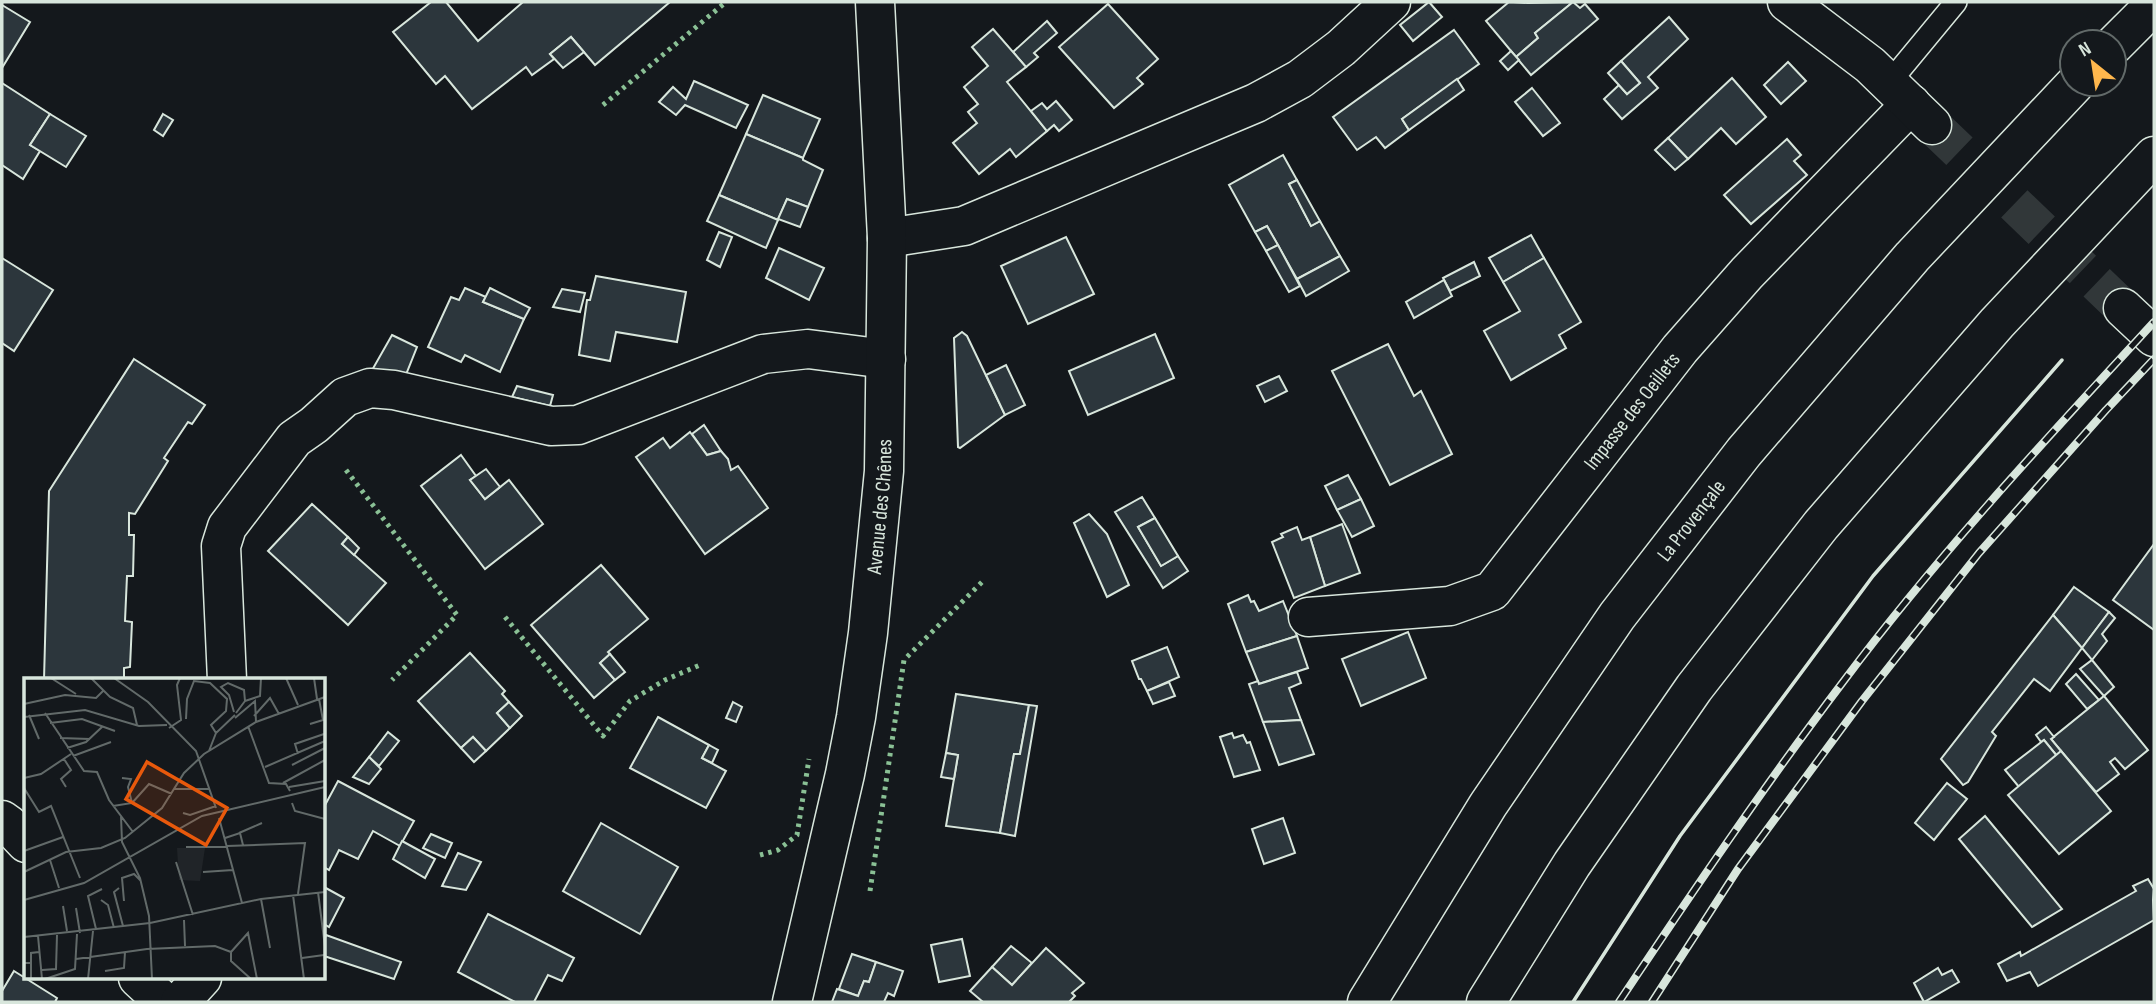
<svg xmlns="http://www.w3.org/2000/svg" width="2156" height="1004" viewBox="0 0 2156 1004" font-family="'Sofia Sans Condensed',sans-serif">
  <rect width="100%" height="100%" fill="#14181c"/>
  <g fill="#2c363c" stroke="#d8e6dc" stroke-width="2">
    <polygon points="431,2 446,2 478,41 523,2 670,2 595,65 571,37 550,54 554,59 532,75 526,67 472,109 445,76 436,84 393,32"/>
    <polygon points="1429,2 1442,17 1413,41 1400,25"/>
    <polygon points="1509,2 1528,3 1573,2 1535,33 1538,38 1516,57 1486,21"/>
    <polygon points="1573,2 1580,8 1585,4 1598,19 1531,75 1516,57 1538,38 1535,33"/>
    <polygon points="1108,4 1158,59 1137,78 1143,84 1114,108 1059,47"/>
    <polygon points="2,5 30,22 2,68"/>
    <polygon points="1669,17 1688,39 1648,77 1658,88 1622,119 1604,99 1619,85 1627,94 1640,83 1621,61"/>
    <polygon points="1047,21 1057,33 1034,53 1038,57 1026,67 1013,52"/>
    <polygon points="993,29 1026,67 1007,82 1047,131 1016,157 1010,149 979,174 953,143 977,123 968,112 978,104 964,87 988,66 972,47"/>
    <polygon points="1454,30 1479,64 1402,119 1409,130 1385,148 1376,137 1357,150 1333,117"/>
    <polygon points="571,37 584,52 563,68 550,54"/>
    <polygon points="1511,51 1519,60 1508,70 1500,61"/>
    <polygon points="1621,61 1640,83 1627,94 1608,73"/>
    <polygon points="1788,62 1806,81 1781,104 1764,85"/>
    <polygon points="1732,78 1766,117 1736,144 1721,128 1688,159 1668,138"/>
    <polygon points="1457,79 1464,90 1409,130 1402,119"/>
    <polygon points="694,81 748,105 736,128 685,105 676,115 659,102 673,87 686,99"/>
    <polygon points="2,83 50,114 30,145 40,151 23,179 2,165"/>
    <polygon points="1532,88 1560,123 1543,136 1515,102"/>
    <polygon points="763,95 820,119 803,158 746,134"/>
    <polygon points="1056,101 1072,120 1059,131 1054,125 1047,131 1031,111 1042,103 1047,109"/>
    <polygon points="50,114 86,136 66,167 30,145"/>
    <polygon points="163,114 173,120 163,136 154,130"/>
    <polygon points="746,134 803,158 803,160 823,170 808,207 787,199 778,220 719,195"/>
    <polygon points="1668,138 1688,159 1675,170 1655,150"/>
    <polygon points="1787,139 1801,155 1794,161 1807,175 1751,224 1724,195"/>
    <polygon points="1283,155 1297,180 1289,184 1311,226 1320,221 1340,256 1297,279 1267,226 1255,232 1229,185"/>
    <polygon points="1297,180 1320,221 1311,226 1289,184"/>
    <polygon points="719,195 778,220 766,248 707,221"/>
    <polygon points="787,199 808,207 800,227 778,219"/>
    <polygon points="1267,226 1278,245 1266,251 1255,232"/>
    <polygon points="719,232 732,237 720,267 707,260"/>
    <polygon points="1531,235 1544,258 1503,282 1489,258"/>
    <polygon points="1066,237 1094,294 1028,324 1001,266"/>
    <polygon points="1278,245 1300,286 1289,292 1266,251"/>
    <polygon points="779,248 824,268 809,300 766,278"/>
    <polygon points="1340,256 1349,271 1306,296 1297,279"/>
    <polygon points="2,258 53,290 14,351 2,343"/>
    <polygon points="1544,258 1581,322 1559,335 1566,348 1511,380 1484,331 1520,311 1503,282"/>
    <polygon points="1474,262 1480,276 1450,291 1443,278"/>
    <polygon points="596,276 686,292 677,342 616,332 610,361 579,355 587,300 590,300"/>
    <polygon points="1444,280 1452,296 1414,318 1406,302"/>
    <polygon points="465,288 486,297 483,302 524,319 500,372 465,355 461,362 428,347 451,297 459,300"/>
    <polygon points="490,288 530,308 524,319 483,302"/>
    <polygon points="562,289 585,293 580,312 553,307"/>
    <polygon points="962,332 967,336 1005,415 960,448 958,447 954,338"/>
    <polygon points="1155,334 1174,378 1088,415 1069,371"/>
    <polygon points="392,335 417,347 401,387 367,379"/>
    <polygon points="1388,344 1414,396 1421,391 1452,454 1390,485 1332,371"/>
    <polygon points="134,359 205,405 192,424 188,422 164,458 168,461 135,514 129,513 129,535 134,535 133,576 127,576 125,621 132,622 130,667 124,668 124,680 44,680 49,491"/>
    <polygon points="1006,365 1025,405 1005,415 986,375"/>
    <polygon points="1279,376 1287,391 1265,402 1257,386"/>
    <polygon points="517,386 553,395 550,406 512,397"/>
    <polygon points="704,425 721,451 707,455 692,434"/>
    <polygon points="690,432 707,455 721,451 728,459 731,470 738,466 768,508 705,554 636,457 663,438 670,448"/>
    <polygon points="461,455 476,476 470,480 485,499 509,480 543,524 485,569 421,486"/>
    <polygon points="486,469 500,487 485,499 470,480"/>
    <polygon points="1348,475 1361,499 1337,510 1325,486"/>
    <polygon points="1142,497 1155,518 1138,527 1161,566 1178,556 1188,571 1163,588 1115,512"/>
    <polygon points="1361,499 1374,526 1352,537 1337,510"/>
    <polygon points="312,504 348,537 342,544 386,583 348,625 268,551"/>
    <polygon points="1089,514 1107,534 1129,585 1107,597 1074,523"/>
    <polygon points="1155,518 1178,556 1161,566 1138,527"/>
    <polygon points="1342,524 1360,573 1325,586 1310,537"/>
    <polygon points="1297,527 1302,540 1310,537 1325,586 1294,598 1272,542 1283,537 1281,534"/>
    <polygon points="348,537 359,548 354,555 342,544"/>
    <polygon points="2154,544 2154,630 2113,600"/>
    <polygon points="601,565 648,619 608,652 610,654 600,663 615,680 594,698 531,625"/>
    <polygon points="2074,587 2109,612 2082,648 2053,615"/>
    <polygon points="1248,595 1251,602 1254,601 1259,611 1283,601 1297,636 1246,652 1228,604"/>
    <polygon points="2109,612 2115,618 2102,634 2107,641 2092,660 2082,648"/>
    <polygon points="2053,615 2082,648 2050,691 2034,679 1992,732 1996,736 1968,782 1963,785 1941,759"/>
    <polygon points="1408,632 1426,678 1361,706 1342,659"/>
    <polygon points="1297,636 1308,668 1259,684 1246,652"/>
    <polygon points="1167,647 1179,677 1147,691 1141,679 1139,679 1132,661"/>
    <polygon points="470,653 505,691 502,694 509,702 497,713 510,728 486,751 473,737 461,748 418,701"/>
    <polygon points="610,654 625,672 615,680 600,663"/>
    <polygon points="2092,660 2114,687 2104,696 2080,669"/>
    <polygon points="1297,672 1301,683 1289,688 1301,720 1263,722 1249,684 1258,681 1259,684"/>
    <polygon points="2076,674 2099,700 2087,709 2066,684"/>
    <polygon points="1169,682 1175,696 1153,704 1147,691"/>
    <polygon points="956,694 1029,705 1020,754 1014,754 1000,833 946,826 958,755 946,753"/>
    <polygon points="2104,696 2148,750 2125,769 2115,758 2110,762 2119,774 2096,792 2051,739"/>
    <polygon points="509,702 522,716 510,728 497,713"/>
    <polygon points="733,702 742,707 736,722 726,718"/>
    <polygon points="1029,705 1037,706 1015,836 1000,833 1014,754 1020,754"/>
    <polygon points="658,717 709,745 702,758 726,771 706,808 630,768"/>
    <polygon points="1301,720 1314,754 1279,765 1263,722"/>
    <polygon points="2046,727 2054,737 2051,739 2061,751 2057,756 2044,740 2041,742 2036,735"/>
    <polygon points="388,732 399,741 379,766 369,757"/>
    <polygon points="1232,733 1234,738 1243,735 1247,743 1250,742 1260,770 1234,777 1220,737"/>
    <polygon points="473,737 486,751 474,762 461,748"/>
    <polygon points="2044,740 2057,756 2019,787 2005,770"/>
    <polygon points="709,745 718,750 712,763 702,758"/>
    <polygon points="2061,751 2111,811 2059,854 2008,795"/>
    <polygon points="946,753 958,755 954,779 941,777"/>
    <polygon points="369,757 381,769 369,784 353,777"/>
    <polygon points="338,781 414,821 400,846 373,831 358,859 339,850 329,870 324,867 324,807"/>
    <polygon points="1947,783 1967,799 1934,840 1915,823"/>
    <polygon points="1985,816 2062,909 2032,927 1959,839"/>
    <polygon points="1283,818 1295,853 1264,864 1252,829"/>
    <polygon points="601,823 678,867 640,934 563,891"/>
    <polygon points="431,834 452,843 445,858 423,848"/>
    <polygon points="402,841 435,859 425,878 393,859"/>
    <polygon points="458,853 481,862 466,890 442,886"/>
    <polygon points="2148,879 2154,889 2153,900 2154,920 2038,986 2030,972 2007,981 1998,964 2020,952 2021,956 2136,891 2133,886"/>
    <polygon points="324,887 344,898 329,927 324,924"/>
    <polygon points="488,914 574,958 562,981 548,975 534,1002 515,1002 458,972"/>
    <polygon points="326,935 401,962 394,979 324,956 324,941"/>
    <polygon points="962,939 970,976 939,982 931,945"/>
    <polygon points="1011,946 1032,963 1012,985 992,967"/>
    <polygon points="1046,948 1084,983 1072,993 1075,996 1069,1002 983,1002 970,991 992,967 1012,985"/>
    <polygon points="852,954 876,962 869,982 864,981 858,996 839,989"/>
    <polygon points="876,962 903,971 894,996 888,993 884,1002 832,1002 837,989 858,996 864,981 869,982"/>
    <polygon points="1938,968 1942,975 1952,970 1959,982 1924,1002 1914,983"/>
    <polygon points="14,971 57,998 55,1002 2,1002 2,991"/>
  </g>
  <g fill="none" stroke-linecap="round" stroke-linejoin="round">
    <polyline stroke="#313739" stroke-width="38" stroke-dasharray="38 19" stroke-linecap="butt" points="1932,125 2123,308"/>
    <defs>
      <polyline id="lane" points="1889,83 1956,2"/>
      <g id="street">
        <polyline points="887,238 964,226 1256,103 1300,79 1341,48 1391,2"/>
        <path id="s1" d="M1308,617L1450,606L1492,591L1680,349L1747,273L1911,104"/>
        <polyline points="227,680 221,546 227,527 294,439 314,425 345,397 370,388 394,390 551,426 578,425 763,354 808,349 886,359"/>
        <polyline points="2,820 9,825 26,843"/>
        <polyline points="138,978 164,1002"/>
        <polyline points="180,1002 202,978"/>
        <path id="s2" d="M792,1002L845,774L856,717L868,633L884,471L887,238L875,2"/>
      </g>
      <g id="secondary">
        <polyline points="1787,2 1870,65 1932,125"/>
        <polyline points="2123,308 2154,337"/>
      </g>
      <g id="highway">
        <polyline points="2114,45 2154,5"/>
        <path id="s3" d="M1367,1002L1488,805L1617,616L1744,452L1912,257L2075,84"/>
        <polyline points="1486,1002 1572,864 1694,688 1821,525 1997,323 2154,156"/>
      </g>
    </defs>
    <use href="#lane" stroke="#d8e6dc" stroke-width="24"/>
    <use href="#street" stroke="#d8e6dc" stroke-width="41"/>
    <use href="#secondary" stroke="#d8e6dc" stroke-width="41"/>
    <use href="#highway" stroke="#d8e6dc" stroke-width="41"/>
    <use href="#lane" stroke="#14181c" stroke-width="21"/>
    <use href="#street" stroke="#14181c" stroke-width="38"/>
    <use href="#secondary" stroke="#14181c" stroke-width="38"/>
    <use href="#highway" stroke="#14181c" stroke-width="38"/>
    <defs>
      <g id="rail">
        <path d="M1619,1002C1691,894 1764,786 1843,682C1938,555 2046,439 2154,322"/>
        <polyline points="1652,1002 1738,869 1862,701 1979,553 2106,410 2154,359"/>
      </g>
    </defs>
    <use href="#rail" stroke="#d8e6dc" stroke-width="8"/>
    <use href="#rail" stroke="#14181c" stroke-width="5" stroke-dasharray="16" stroke-linecap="butt"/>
    <g stroke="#8ac095" stroke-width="5" stroke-dasharray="3.5 5" stroke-linecap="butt">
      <polyline points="603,105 726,2"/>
      <polyline points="346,470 457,615 392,680"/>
      <polyline points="505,617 603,736 630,701 665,680 700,665"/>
      <polyline points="760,855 778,850 797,835 809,759"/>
      <polyline points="870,891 904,660 983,581"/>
    </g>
    <polyline stroke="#d8e6dc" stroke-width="3.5" points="1573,1002 1680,836 1873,576 2062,360"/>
  </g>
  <g text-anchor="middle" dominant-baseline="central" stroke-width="5" stroke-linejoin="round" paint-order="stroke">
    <g font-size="21" fill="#d8e6dc" stroke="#14181c">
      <text stroke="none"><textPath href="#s1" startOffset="415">Impasse des Oeillets</textPath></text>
      <text stroke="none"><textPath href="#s2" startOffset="504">Avenue des Chênes</textPath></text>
      <text stroke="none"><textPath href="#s3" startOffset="581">La Provençale</textPath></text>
    </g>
  </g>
  <g transform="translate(24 678)">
    <rect width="301" height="301" fill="#14181c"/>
    <path d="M153,170H181L176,203L155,202Z" fill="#202428"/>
    <path fill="none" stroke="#626a69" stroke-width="2" d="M27,0L52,16M67,0L86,19L109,30L113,47M90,0L124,24L172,73L192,130M262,0L274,27M290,0L293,21M221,23L236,18L237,0M0,26L41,17L72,20L79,13M210,34L205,17L197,9L204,5L220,12L221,23L212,35M21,35L60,93L73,94L85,122L109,154M5,37L15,61M230,38L246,20L255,36M0,39L61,32L115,48L143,47M211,40L231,23L232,44M162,41L163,21L170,3L186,5L203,21L202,33L187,47L192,55M26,45L58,41L91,53M286,46L299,42L295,21M224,48L245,105L262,106L266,113M145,50L157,42L153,7L156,0M36,60L66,61M43,70L62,64L78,49M185,73L192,55L211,37M274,76L271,66L300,56M49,78L87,64M40,81L47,92L37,101L42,109M268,87L301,70M241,89L301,63M0,100L17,96L47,76M259,105L301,82M265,109L301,103M0,110L15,134L27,128L56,200M151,111H185M108,125L125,106L148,116M268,125L271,133L301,141M89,128L108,125L104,109L107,101L98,100M159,135L166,137L192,128M97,138L98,164L116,200L125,238L128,301M195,140L218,225M215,155L238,145M201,160L216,155L219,167M203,168L281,165L274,216M162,169H203M0,173L39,159M26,182L35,210M152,184L169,237M0,194L42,174L77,170L101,160L138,130L160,95L180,76L232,44L301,19M179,194L209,192M95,210L90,214L99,248M294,214L301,269M269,217L280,301M237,221L246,270M0,222L60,205L178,138L301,109M77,222L84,227L90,250M100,223L98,200L110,196L117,203M39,228L43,253M52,230L56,255M160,242L161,268M72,251L64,218L78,211M14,258L18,301M0,259L126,245L237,221L301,214M207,274L224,255L233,301M278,280L300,277M52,281L123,271L191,268L207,274V283L227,301M18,292L32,291L33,257M81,293L100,290L101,274M0,301V285H7M7,301V275L15,274M21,301L51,291L53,256M64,301L69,253"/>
    <path fill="#e8590c" fill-opacity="0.15" stroke="#e8590c" stroke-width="3.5" d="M123,84L203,130L182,167L102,121Z"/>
    <rect width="301" height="301" fill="none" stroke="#d8e6dc" stroke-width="3.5"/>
  </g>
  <rect width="2156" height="1004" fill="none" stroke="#d8e6dc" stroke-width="7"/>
  <g transform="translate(2093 63) rotate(330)"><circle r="33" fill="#14181c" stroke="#626a69" stroke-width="2"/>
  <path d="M0-5L12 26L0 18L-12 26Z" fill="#ffb74d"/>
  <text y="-10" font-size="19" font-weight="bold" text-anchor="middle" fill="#d8e6dc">N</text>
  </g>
</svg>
